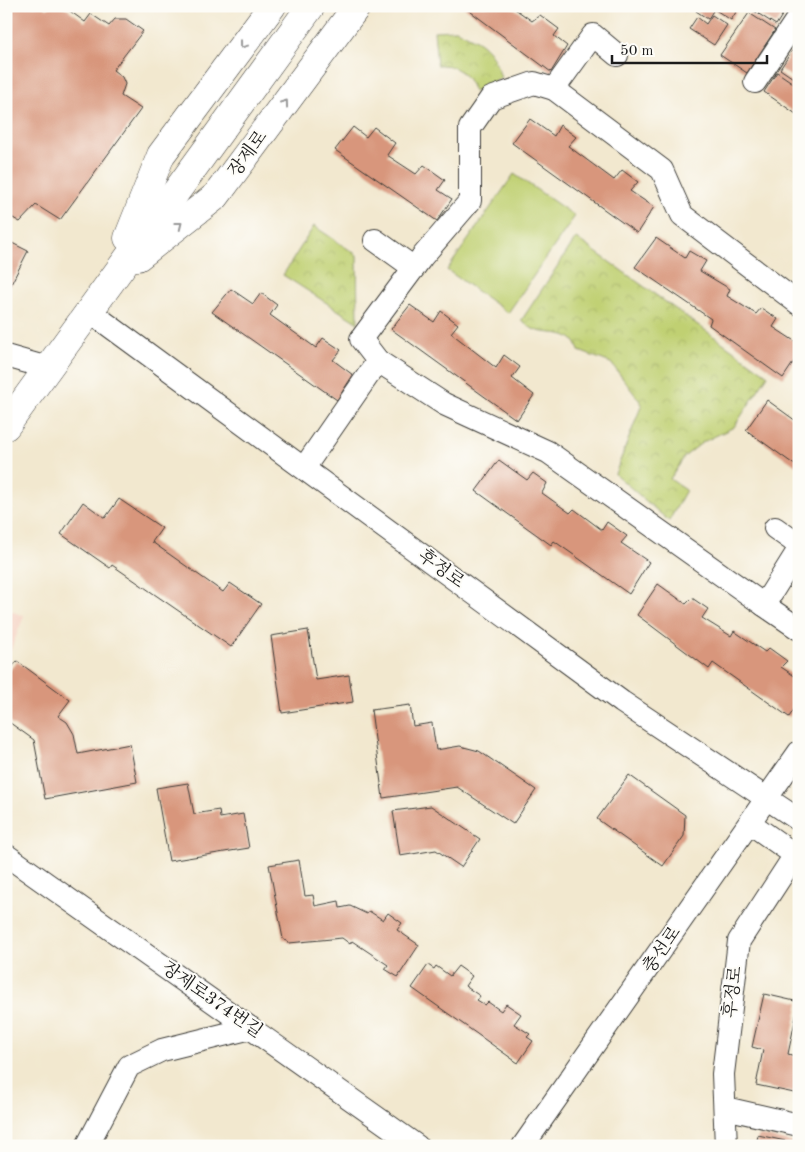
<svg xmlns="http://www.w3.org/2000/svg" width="805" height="1152" viewBox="0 0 805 1152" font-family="'Old Standard TT','Noto Serif KR',serif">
  <defs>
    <pattern id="park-crowns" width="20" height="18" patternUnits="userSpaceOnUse" patternTransform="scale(1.25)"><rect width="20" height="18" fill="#c0d072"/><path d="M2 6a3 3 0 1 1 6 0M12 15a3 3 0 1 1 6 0" fill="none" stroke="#a4b262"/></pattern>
  </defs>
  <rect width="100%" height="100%" fill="#fdfcf7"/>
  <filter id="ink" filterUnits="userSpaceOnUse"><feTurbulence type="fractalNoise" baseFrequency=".02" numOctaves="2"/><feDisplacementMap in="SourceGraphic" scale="10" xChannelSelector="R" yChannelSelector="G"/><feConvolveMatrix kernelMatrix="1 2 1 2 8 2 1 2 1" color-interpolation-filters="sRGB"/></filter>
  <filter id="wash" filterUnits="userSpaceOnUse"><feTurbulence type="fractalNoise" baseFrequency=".0096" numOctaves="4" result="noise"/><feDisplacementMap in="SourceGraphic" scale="20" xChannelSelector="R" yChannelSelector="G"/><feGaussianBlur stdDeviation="1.12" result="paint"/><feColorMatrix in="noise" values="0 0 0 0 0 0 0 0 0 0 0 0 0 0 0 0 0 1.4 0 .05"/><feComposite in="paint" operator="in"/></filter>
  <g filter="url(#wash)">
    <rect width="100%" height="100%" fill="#f2e8cf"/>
    <polygon fill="#f5d2c3" points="6,609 24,616 10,652 6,651"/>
    <g fill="url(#park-crowns)" stroke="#6e7647">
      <path d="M456,30C484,43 492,48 501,78L474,92C468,75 457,64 437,65L434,31Z"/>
      <polygon points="314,226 357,255 358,323 283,275"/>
      <path d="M576,238L768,375L734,427L703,442L685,456L670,479L686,490L669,521L615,474L642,404L611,363L579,351C573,328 551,336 535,330C530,328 525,323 521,321Z"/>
    </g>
    <polygon fill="#c0d072" stroke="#6e7647" points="514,174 575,216 508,313 447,270"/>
    <g id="blocks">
      <g fill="#d8967c">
        <polygon points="12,6 43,6 47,9 50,6 63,6 85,22 91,14 109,26 115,19 126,19 143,31 113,70 122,77 125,84 121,96 141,109 60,220 36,205 20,222 6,214 6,15"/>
        <polygon points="463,6 511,6 532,21 540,15 559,29 554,36 567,46 551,72"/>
        <polygon points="699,6 740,6 731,20 714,9 708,19 696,11"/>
        <polygon points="752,6 788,6 776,25 751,9"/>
        <polygon points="749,13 775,30 747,73 720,55"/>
        <polygon points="712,15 727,25 714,45 689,29 697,17 706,24"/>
        <polygon points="794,48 799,51 799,82 780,69"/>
        <polygon points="777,72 799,87 799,116 764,92"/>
        <polygon points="530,119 554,136 560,125 576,137 568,146 614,180 622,170 638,182 630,191 654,207 637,233 512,143"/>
        <polygon points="353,127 366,137 374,127 395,143 387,155 416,174 424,165 445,180 438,190 452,199 437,221 335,150"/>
        <polygon points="656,238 685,258 689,251 706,261 700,271 730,289 727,296 756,314 761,308 778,319 773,327 799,344 799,354 783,378 709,325 711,319 635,267"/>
        <polygon points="6,240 28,251 6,294"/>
        <polygon points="231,289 253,304 261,293 277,305 270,315 316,348 323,338 341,350 333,360 353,375 337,400 212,312"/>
        <polygon points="410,305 434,322 441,311 458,324 451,333 496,368 504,355 520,367 512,378 534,395 517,420 391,329"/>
        <polygon points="767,400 796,421 799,418 799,468 746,430"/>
        <polygon points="499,460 527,480 533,473 547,483 542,493 570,513 574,509 602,530 607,522 627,536 621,543 649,562 629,594 554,541 551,545 476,491"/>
        <polygon points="119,499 162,528 152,542 223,592 230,583 261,604 231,647 112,565 110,568 61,534 83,502 105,518"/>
        <polygon points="658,584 686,604 692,598 708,609 702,618 731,636 734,631 765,652 769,648 787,661 781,667 799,679 799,702 789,717 713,663 709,669 637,615"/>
        <polygon points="308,630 316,680 349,675 353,702 282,713 271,636"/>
        <polygon points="17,661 70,700 58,716 67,722 74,734 78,754 130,744 137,782 45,799 34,740 6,720 6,675"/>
        <polygon points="410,705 413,726 432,723 436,750 460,746 479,751 536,790 513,824 457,787 383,798 371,710"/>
        <polygon points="629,775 685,815 684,836 663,866 597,819"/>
        <polygon points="188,783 194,814 219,810 220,818 243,814 249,848 169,861 156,788"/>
        <polygon points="431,806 480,839 461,867 436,850 400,856 393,811"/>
        <polygon points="299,860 305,896 313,895 315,906 339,901 340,908 350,906 367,914 369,911 383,920 388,913 402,923 397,930 419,945 398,977 385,969 388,965 352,941 350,944 342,938 289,943 283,939 269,865"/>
        <polygon points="428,965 434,969 436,966 450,976 458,966 472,976 465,986 480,996 477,1000 485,1005 488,1002 501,1011 506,1004 521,1014 514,1024 530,1034 527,1037 533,1041 518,1063 412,988"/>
        <polygon points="764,994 799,1002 788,1054 799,1057 799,1094 756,1085 763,1050 752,1047"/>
        <polygon points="758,1135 799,1144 799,1146 756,1146"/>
      </g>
    </g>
  </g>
  <g filter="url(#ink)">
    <use href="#blocks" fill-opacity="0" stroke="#3c3b37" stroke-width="1"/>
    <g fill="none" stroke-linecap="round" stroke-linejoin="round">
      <defs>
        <g id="minor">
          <polyline points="755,82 799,16"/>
          <polyline points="554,89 593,35 617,55"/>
          <polyline points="375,240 414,268"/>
          <polyline points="89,311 622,702 799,820"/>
          <polyline points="6,356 48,368"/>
          <polyline points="378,361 444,404 548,452 764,605"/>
          <polyline points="304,468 378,361 361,339 422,257 470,201 470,128 491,98 534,83 554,89 662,170 682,215 799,304"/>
          <polyline points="775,528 799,545"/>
          <polyline points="799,549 764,605 799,629"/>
          <polyline points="750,823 795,855"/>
          <polyline points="6,855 417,1146"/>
          <polyline points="725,1108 799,1125"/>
          <polyline points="87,1146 129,1066 162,1050 251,1028"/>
          <polyline points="523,1146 799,752"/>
          <polyline points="726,1146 723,1074 739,941 795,855 799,857"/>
        </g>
        <g id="major">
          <polyline points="128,238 161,155 272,6"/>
          <polyline points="138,257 216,196 357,6"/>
          <polyline points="6,426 311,6"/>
        </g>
      </defs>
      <use href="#minor" stroke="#3c3b37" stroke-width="24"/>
      <use href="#major" stroke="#3c3b37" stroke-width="29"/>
      <use href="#minor" stroke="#fff" stroke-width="22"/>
      <use href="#major" stroke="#fff" stroke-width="28"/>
    </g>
    <defs><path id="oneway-chevron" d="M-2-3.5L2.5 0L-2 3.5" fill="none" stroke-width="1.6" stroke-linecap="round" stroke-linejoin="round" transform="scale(1.25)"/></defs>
    <g stroke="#999">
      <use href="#oneway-chevron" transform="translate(243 45) rotate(127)"/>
      <use href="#oneway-chevron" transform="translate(285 103) rotate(-54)"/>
      <use href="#oneway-chevron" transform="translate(179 225) rotate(-38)"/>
    </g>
  </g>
  <g text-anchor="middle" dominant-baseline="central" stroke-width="4" stroke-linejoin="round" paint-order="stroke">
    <g font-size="18" fill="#1c1c1c" stroke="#fdfcf7">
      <text transform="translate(248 154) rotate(-54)">장제로</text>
      <text transform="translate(441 569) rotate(36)">후정로</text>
      <text transform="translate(662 950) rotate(-55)">충선로</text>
      <text transform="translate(733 992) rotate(-83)">후정로</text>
      <text transform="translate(212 1000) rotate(35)">장제로374번길</text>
    </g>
  </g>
  <rect width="805" height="1152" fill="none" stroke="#fdfcf7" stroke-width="25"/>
  <path d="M612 55v8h155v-8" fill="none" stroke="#1c1c1c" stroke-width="2.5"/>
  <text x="620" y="55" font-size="15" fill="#1c1c1c" stroke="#fdfcf7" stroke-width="4" paint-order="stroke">50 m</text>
</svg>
